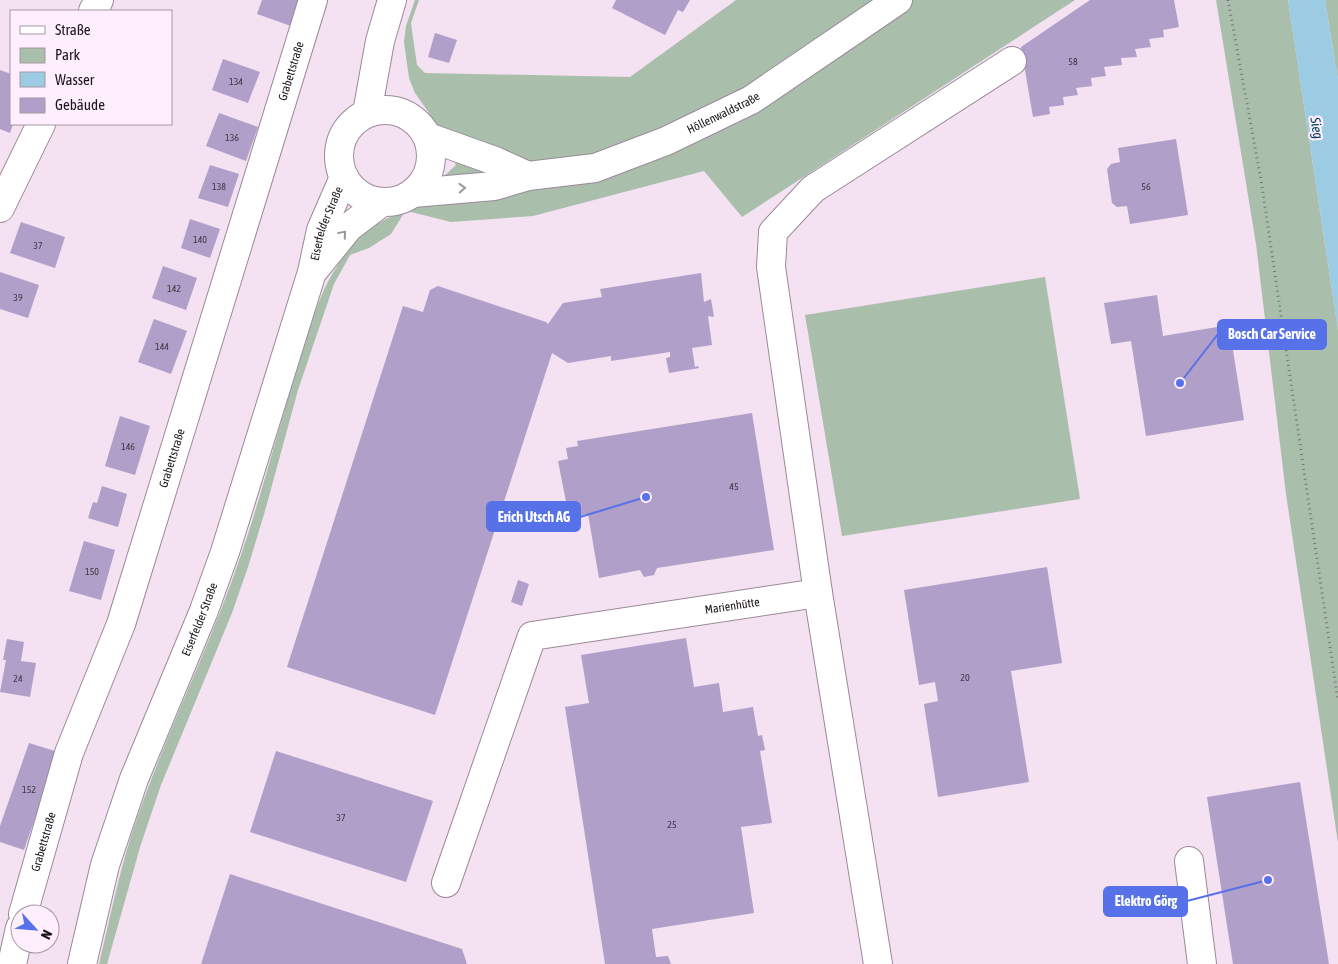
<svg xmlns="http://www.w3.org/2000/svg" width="1338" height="964" viewBox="0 0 1338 964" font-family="'Asap Condensed',sans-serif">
  <rect width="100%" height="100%" fill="#f4e1f2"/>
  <g fill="#a9bfab">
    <polygon points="415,0 419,0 411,23 412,31 417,65 425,73 630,77 736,0 1075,0 742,217 704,171 533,216 451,222 407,211 456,165 429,113 415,93 409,78 404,42 406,26"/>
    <polygon points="1216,0 1288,0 1338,330 1338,843 1286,494 1256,244"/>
    <polygon points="1325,0 1338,0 1338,80"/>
    <path d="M406,210L391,234L369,248L350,255L334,284L298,390L265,511L248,567L232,613L161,785L141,844L107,964H99C111,914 121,863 138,815C169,727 211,644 241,555C263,491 279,425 300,360C309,333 316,303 330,278C350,243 368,225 406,210Z"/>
    <polygon points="1045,277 1080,499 842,536 805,315"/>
  </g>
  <polygon fill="#9ccbe4" points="1288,0 1325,0 1338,80 1338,330"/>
  <g fill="#b09fc8">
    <polygon points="262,0 300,0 291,26 257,14"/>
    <polygon points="616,0 690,0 683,12 678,10 665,35 612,8"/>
    <polygon points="1090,0 1174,0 1179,27 1163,30 1164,37 1149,39 1151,47 1135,49 1137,57 1121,58 1122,65 1104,67 1106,76 1091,78 1092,86 1076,88 1078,95 1063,97 1064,105 1049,107 1050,114 1033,117 1021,47"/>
    <polygon points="435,33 457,40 449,63 428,57"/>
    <polygon points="223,59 260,72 248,103 212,90"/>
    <polygon points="0,70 11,74 11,124 13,124 10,133 0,129"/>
    <polygon points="219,113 258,127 246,161 206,146"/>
    <polygon points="1176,139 1188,215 1130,224 1127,206 1117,207 1112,203 1107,169 1111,164 1120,162 1118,148"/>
    <polygon points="210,165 239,174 228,207 198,198"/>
    <polygon points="190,219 220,229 210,258 181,248"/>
    <polygon points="21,222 65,237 55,268 10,253"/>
    <polygon points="163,266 197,278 186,310 152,298"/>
    <polygon points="0,272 39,285 28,318 0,309"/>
    <polygon points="701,273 704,302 711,299 714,317 708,316 712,345 692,348 695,367 698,366 699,368 669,373 666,358 670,357 670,352 611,361 611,356 568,363 552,353 435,715 287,667 403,306 423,312 430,290 438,286 546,322 548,324 563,303 602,297 600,289"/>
    <polygon points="1157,295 1163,336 1229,325 1244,420 1146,436 1131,341 1111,344 1104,303"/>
    <polygon points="154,319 187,331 171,374 138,362"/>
    <polygon points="752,413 774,550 657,568 654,575 644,577 640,570 599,578 588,514 569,517 558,461 568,459 566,448 578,446 577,441"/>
    <polygon points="120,416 150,426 135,475 105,466"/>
    <polygon points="102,486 127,494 118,527 88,518 93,502 97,503"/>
    <polygon points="84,541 115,550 101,600 69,591"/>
    <polygon points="1047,567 1062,663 1011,671 1029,782 938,797 924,704 938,701 935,682 919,685 904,590"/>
    <polygon points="518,580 529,584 522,606 511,602"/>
    <polygon points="686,638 694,687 719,683 723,712 753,707 758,736 762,735 765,750 760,751 772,823 741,827 754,913 652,929 656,957 668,956 671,964 605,964 565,707 589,703 581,655"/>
    <polygon points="7,639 24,642 21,661 36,663 30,697 0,692 6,660 3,660"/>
    <polygon points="29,743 58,752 24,850 0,842 0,826"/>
    <polygon points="276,751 433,801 406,882 250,832"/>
    <polygon points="1300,782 1329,964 1233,964 1207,797"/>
    <polygon points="230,874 462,949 467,964 201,964"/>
  </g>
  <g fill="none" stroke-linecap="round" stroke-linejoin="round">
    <defs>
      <g id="minor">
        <polyline points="93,11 99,0"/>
        <polyline points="428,137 495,161 528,176"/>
        <path id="s1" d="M413,193L494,186L528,176L595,168L666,141L751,100L898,0"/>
        <polyline points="0,208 41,124"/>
        <polyline points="1189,861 1202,964"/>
        <path id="s2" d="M446,883L532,636L818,593"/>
        <path id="s3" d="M23,914L69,753L121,624L313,0"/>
        <polyline points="12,964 20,928"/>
        <polyline points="878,964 818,593 771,267 773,232 813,189 1012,61"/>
      </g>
      <g id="major">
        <circle cx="385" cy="156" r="46"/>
        <polyline points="367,113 380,41 392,0"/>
        <polyline points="315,269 349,227 382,202"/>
        <path id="s4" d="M82,964L105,865L134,779L203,613L225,552L312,272L321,230L344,177"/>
      </g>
    </defs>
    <use href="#minor" stroke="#9b8a9a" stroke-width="30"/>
    <use href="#major" stroke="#9b8a9a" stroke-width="30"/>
    <polyline stroke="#7d717c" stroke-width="3" stroke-dasharray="1 4" stroke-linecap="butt" points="1228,0 1261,180 1338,701"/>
    <use href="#minor" stroke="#fff" stroke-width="28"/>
    <use href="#major" stroke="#fff" stroke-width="28"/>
  </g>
  <defs><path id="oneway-chevron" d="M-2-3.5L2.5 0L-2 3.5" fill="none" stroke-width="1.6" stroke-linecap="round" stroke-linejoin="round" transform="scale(1.25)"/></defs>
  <g stroke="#989698">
    <use href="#oneway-chevron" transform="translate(462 188) rotate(-3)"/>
    <use href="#oneway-chevron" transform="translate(343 234) rotate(-50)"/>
  </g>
  <g text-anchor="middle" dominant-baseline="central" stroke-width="4.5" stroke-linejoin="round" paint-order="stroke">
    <g font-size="10" fill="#403846">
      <text x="1073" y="61">58</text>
      <text x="236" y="81">134</text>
      <text x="232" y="137">136</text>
      <text x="219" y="186">138</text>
      <text x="1146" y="186">56</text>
      <text x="200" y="239">140</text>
      <text x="38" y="245">37</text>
      <text x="174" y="288">142</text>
      <text x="18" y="297">39</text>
      <text x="162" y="346">144</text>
      <text x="128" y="446">146</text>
      <text x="734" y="486">45</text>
      <text x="92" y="571">150</text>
      <text x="965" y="677">20</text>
      <text x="18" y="678">24</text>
      <text x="29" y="789">152</text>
      <text x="341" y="817">37</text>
      <text x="672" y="824">25</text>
    </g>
    <g font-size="12" fill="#1b151b" stroke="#ffeffe">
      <text stroke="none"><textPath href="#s3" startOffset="885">Grabettstraße</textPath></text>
      <text stroke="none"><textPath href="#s1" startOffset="324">Höllenwaldstraße</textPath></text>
      <text stroke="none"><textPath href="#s4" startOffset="781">Eiserfelder Straße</textPath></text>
      <text stroke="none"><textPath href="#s3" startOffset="480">Grabettstraße</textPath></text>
      <text stroke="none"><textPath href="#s2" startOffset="464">Marienhütte</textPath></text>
      <text stroke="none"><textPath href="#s4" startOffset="365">Eiserfelder Straße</textPath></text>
      <text stroke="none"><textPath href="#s3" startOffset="75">Grabettstraße</textPath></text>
    </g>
    <g font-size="14" font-style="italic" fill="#00425b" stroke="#ffeffe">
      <text transform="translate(1317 128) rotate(81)">Sieg</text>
    </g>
  </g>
  <path fill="none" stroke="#5772e8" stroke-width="2" d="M1180 383L1218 334M646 497L580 517M1268 880L1187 901"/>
  <g fill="#5772e8" stroke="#ffeffe" stroke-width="2">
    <circle cx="1180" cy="383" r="5"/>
    <circle cx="646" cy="497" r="5"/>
    <circle cx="1268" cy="880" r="5"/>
  </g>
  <g fill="#5772e8" stroke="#5772e8" stroke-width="2">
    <rect x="1218" y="320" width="108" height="29" rx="5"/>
    <rect x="487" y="502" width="93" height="29" rx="5"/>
    <rect x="1104" y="887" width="83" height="29" rx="5"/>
  </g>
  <g font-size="14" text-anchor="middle" font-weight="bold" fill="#fff">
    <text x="1272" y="339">Bosch Car Service</text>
    <text x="534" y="522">Erich Utsch AG</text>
    <text x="1146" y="906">Elektro Görg</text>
  </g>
  <rect x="10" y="10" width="162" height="115" fill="#ffeffe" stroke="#a498a3"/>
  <rect x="20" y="26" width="25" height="8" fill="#ffffff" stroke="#a498a3"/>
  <text x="55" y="35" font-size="15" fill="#1b151b">Straße</text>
  <rect x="20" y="48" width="25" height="15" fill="#a9bfab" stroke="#a498a3"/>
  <text x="55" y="60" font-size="15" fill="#1b151b">Park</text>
  <rect x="20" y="72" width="25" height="15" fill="#9ccbe4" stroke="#a498a3"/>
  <text x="55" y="85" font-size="15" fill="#1b151b">Wasser</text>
  <rect x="20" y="98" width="25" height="15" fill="#b09fc8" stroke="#a498a3"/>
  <text x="55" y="110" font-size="15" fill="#1b151b">Gebäude</text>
  <g transform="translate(35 929) rotate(116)"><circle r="24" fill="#ffeffe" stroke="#a498a3"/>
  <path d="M0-4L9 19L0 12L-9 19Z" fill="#5772e8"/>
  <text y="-8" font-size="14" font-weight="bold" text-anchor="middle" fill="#1b151b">N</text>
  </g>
</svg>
